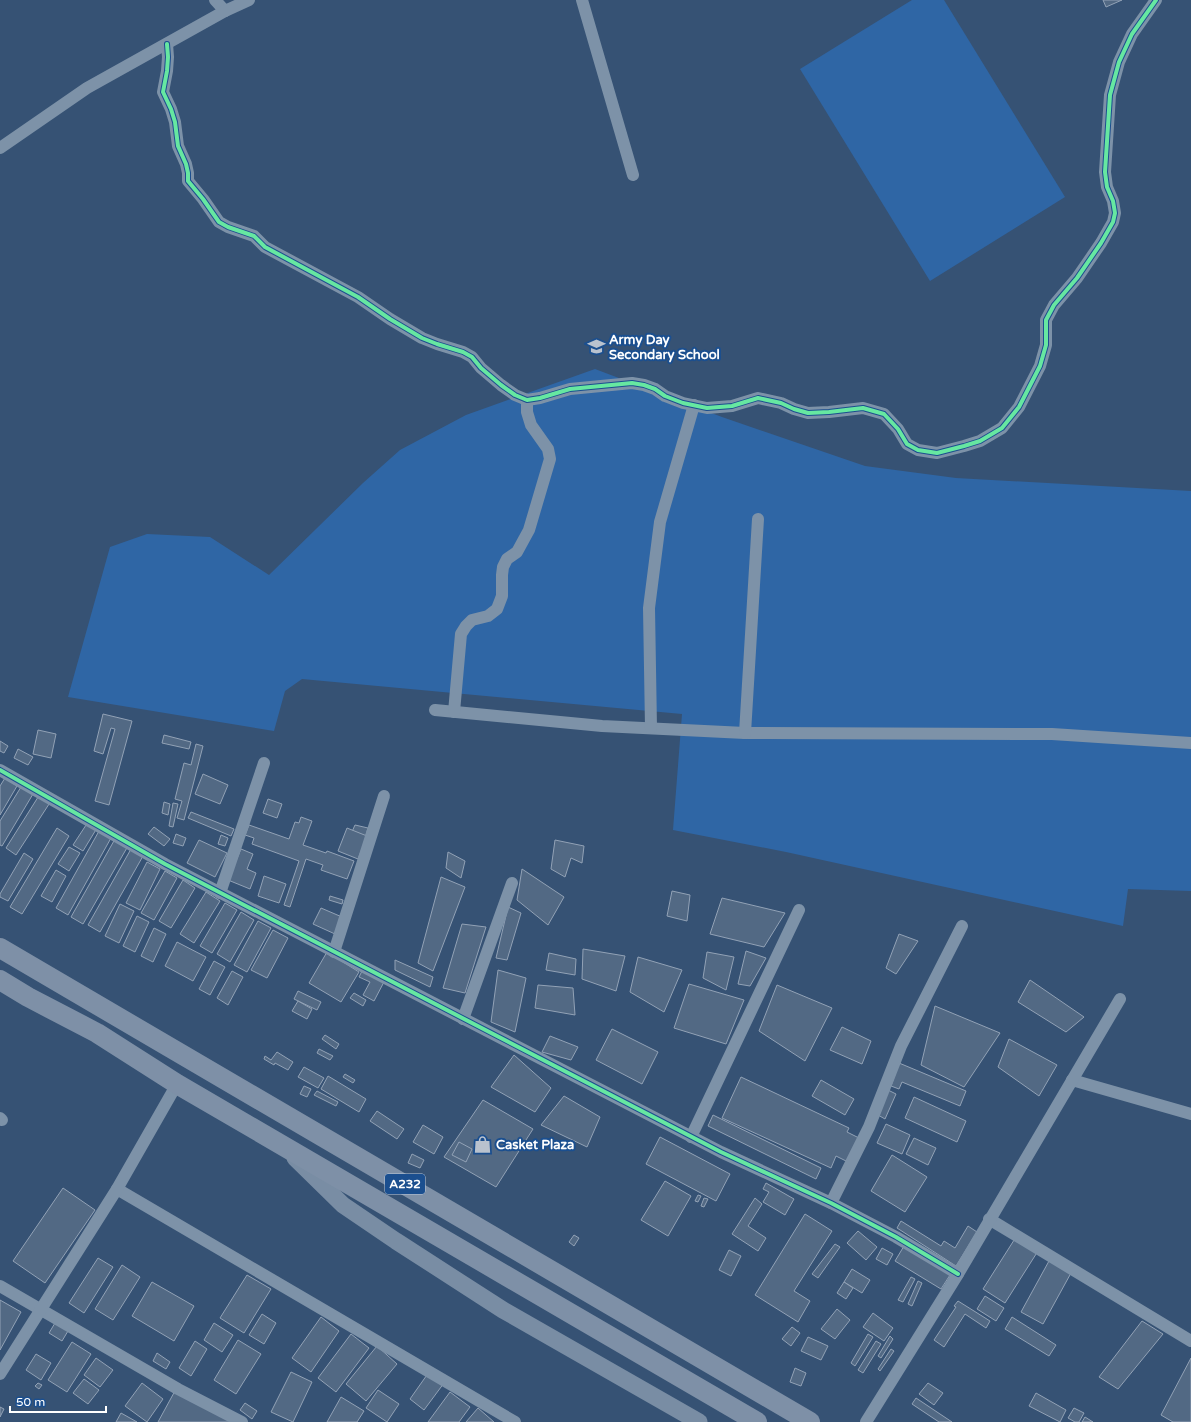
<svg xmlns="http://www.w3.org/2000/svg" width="1191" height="1422" viewBox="0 0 1191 1422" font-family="'Varela Round',sans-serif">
  <rect width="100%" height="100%" fill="#365274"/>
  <g fill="#2f66a5">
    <polygon points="912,0 944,0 1065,197 930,281 800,69"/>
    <polygon points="595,369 722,417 865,466 956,478 1191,491 1191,891 1128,889 1123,926 786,852 673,830 682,714 302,679 285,691 274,731 68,697 110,547 147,534 210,537 269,575 363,483 400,450 466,415"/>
  </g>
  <g fill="#526984" stroke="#92a2b6">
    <polygon points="1103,0 1122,0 1106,7"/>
    <polygon points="103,714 132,721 109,805 95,801 115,729 111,728 103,754 94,751"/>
    <polygon points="38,730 56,734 51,758 33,754"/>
    <polygon points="164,735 191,742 189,749 162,743"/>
    <polygon points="0,741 8,746 4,753 0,751"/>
    <polygon points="196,744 203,746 184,820 177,818 182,801 175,799 184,763 191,765"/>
    <polygon points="18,749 33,757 28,765 14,758"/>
    <polygon points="203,774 228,785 220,804 195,794"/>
    <polygon points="5,778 17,786 0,815 0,786"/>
    <polygon points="21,787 33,794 2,846 0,845 0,821"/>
    <polygon points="40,794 51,801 16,855 6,848"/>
    <polygon points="268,799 282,804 277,818 263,813"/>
    <polygon points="164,802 170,804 168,815 162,813"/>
    <polygon points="173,803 178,804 173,827 169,826"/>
    <polygon points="191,812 234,829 231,836 188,818"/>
    <polygon points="301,817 312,821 303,845 326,853 327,851 354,861 347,879 321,870 323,865 306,859 290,907 284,905 299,861 252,844 254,838 245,835 249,825 289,839 295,822 299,823"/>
    <polygon points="88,822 97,828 83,851 73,845"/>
    <polygon points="355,825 368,828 360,856 343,852"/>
    <polygon points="154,827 170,839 164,846 148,834"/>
    <polygon points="57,828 69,836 22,914 10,907"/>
    <polygon points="347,828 367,836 358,859 338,851"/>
    <polygon points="99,831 111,838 68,915 56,908"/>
    <polygon points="176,834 186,838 183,846 173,843"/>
    <polygon points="221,835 228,838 225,846 218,844"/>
    <polygon points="115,839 128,846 83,924 71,917"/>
    <polygon points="199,840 227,853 215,877 187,863"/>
    <polygon points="555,840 584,846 582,863 571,858 565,877 551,869"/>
    <polygon points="69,847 80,853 69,871 58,864"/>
    <polygon points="131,849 143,856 100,932 88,925"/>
    <polygon points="241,849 253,854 247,869 256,873 250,889 228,880"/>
    <polygon points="448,852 465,861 461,878 446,868"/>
    <polygon points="24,853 33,859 8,901 0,897 0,894"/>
    <polygon points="147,862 160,869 140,910 126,903"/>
    <polygon points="522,869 564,897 548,925 517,900"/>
    <polygon points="56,870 66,876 52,902 41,896"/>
    <polygon points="165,871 177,878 154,920 141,913"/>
    <polygon points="264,876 286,884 279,903 258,896"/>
    <polygon points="441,877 465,887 433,971 418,963"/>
    <polygon points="183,880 195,888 171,928 159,921"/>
    <polygon points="672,891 690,895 687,921 667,916"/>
    <polygon points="206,892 220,901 194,943 180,934"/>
    <polygon points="330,896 343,900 342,904 329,900"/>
    <polygon points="722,898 785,913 764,947 710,934"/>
    <polygon points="225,903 237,910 212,953 200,946"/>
    <polygon points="120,904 134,911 119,943 105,936"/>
    <polygon points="508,907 521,913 507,960 496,958"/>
    <polygon points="321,908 342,917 335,934 313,924"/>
    <polygon points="241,912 254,920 230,962 217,954"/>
    <polygon points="137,916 149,922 135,952 123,946"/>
    <polygon points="258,921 271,928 247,972 234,965"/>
    <polygon points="462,924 486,927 465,993 443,988"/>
    <polygon points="154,928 166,934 153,962 141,956"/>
    <polygon points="273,930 288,938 267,978 251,970"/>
    <polygon points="899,934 918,941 896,974 886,968"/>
    <polygon points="177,942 206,957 193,981 165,966"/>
    <polygon points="583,949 625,956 616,991 582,979"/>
    <polygon points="746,951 766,958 750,986 738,984"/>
    <polygon points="327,952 359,972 341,1002 309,983"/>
    <polygon points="707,952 734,957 726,990 703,978"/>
    <polygon points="549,953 576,959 575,975 546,970"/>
    <polygon points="638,957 682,970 664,1012 630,992"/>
    <polygon points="395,960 433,977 430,987 395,970"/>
    <polygon points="214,961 225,967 210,995 199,989"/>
    <polygon points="363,969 385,980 374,1001 363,995 370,982 359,977"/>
    <polygon points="498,970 526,978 515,1032 491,1022"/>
    <polygon points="232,971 243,977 228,1005 217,998"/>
    <polygon points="1030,980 1084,1017 1066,1032 1018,1002"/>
    <polygon points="689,984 744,1000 726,1044 674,1028"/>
    <polygon points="538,985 573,988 575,1015 535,1008"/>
    <polygon points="777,985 832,1008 805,1061 759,1031"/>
    <polygon points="298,991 321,1002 317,1010 294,999"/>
    <polygon points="354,993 366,1000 363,1006 350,998"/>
    <polygon points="298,1001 312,1009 307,1019 292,1011"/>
    <polygon points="935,1006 1000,1033 964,1087 921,1065"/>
    <polygon points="842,1027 871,1041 862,1064 830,1050"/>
    <polygon points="612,1029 658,1052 642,1084 596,1060"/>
    <polygon points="325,1035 339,1044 336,1049 322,1039"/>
    <polygon points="550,1036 578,1047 571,1060 542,1052"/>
    <polygon points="1009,1039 1057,1065 1039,1096 998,1067"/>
    <polygon points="319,1049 333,1056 330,1060 317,1053"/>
    <polygon points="277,1052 293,1062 288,1070 275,1063 274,1065 264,1059 265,1056 271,1060"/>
    <polygon points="514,1055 551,1088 535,1112 491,1087"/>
    <polygon points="899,1063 966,1091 960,1106 902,1082 899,1089 891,1086"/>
    <polygon points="304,1067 324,1078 318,1088 298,1077"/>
    <polygon points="345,1074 355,1080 353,1083 343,1077"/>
    <polygon points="328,1076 366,1099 359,1112 321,1089"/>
    <polygon points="741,1077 849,1128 847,1132 859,1138 848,1162 836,1156 831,1168 722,1118"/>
    <polygon points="821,1080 854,1099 845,1115 812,1096"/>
    <polygon points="304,1086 311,1089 307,1097 300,1094"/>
    <polygon points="888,1090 896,1094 885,1119 878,1115"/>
    <polygon points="317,1091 338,1102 336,1106 314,1095"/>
    <polygon points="564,1096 600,1117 587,1147 541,1125"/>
    <polygon points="914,1097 966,1121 957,1142 905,1118"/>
    <polygon points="483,1100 533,1129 496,1187 444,1157"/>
    <polygon points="377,1111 404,1129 397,1139 370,1121"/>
    <polygon points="713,1115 821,1168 816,1179 708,1126"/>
    <polygon points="886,1124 910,1135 902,1154 877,1143"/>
    <polygon points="423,1125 443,1137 434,1154 413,1142"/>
    <polygon points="660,1137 730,1174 716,1201 646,1164"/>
    <polygon points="914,1138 936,1148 928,1165 906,1154"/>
    <polygon points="459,1142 472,1149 466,1162 452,1155"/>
    <polygon points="412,1154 424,1160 420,1168 408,1163"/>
    <polygon points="892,1155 927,1177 905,1212 871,1191"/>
    <polygon points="665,1181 691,1196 668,1236 641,1220"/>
    <polygon points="766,1183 794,1199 785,1215 763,1202 769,1192 763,1189"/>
    <polygon points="63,1188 95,1210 45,1283 13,1261"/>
    <polygon points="698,1195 701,1196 698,1202 695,1201"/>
    <polygon points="704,1198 708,1199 704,1207 701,1206"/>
    <polygon points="755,1198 762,1204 748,1226 766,1238 758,1251 732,1234"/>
    <polygon points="805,1214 832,1231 794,1291 810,1301 798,1322 755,1295"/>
    <polygon points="901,1221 941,1246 944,1241 955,1248 968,1226 977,1232 956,1266 897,1228"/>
    <polygon points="858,1231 877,1247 866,1260 847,1243"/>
    <polygon points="574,1235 579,1238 574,1246 569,1242"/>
    <polygon points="1016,1237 1038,1251 1005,1303 983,1289"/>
    <polygon points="835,1244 840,1247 818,1278 812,1274"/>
    <polygon points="904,1246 950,1275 941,1289 895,1261"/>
    <polygon points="882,1248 893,1254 887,1265 876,1259"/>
    <polygon points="729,1250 741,1256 731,1276 719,1270"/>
    <polygon points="98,1258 113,1267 84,1313 69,1303"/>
    <polygon points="1049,1261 1071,1273 1043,1324 1021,1312"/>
    <polygon points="122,1265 140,1277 113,1320 95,1309"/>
    <polygon points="852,1269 870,1280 862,1293 844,1282"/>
    <polygon points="247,1275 271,1289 244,1333 220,1318"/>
    <polygon points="911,1277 915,1279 903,1302 898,1300"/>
    <polygon points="918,1281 922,1283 912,1306 908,1304"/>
    <polygon points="152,1282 194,1306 174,1341 132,1316"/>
    <polygon points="844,1282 853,1288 846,1299 837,1293"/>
    <polygon points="985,1296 1004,1308 996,1321 977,1309"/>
    <polygon points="0,1300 21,1312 0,1350"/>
    <polygon points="958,1301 990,1321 986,1328 965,1314 944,1347 934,1340 956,1307 954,1306"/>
    <polygon points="837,1309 850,1320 835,1339 821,1329"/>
    <polygon points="873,1313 893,1328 884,1341 863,1327"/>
    <polygon points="262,1314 276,1323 264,1344 249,1335"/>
    <polygon points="321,1317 339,1331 311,1372 292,1358"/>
    <polygon points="1012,1317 1056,1345 1049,1356 1005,1329"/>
    <polygon points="1142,1321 1163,1334 1118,1389 1099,1377"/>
    <polygon points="55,1323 68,1331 62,1341 49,1333"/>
    <polygon points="214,1323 233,1335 222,1352 204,1340"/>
    <polygon points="792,1327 800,1333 791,1346 782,1339"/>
    <polygon points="351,1334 369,1348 336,1392 318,1378"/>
    <polygon points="868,1334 873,1337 855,1366 851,1363"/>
    <polygon points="890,1336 893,1339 881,1358 878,1356"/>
    <polygon points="808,1337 828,1346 821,1360 801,1351"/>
    <polygon points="238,1340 261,1354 236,1394 214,1380"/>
    <polygon points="195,1341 207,1349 191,1376 179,1368"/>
    <polygon points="876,1341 881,1344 863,1373 858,1370"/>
    <polygon points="72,1342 91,1354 67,1392 48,1380"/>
    <polygon points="377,1346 397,1364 366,1401 346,1384"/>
    <polygon points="891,1349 894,1351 880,1371 878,1369"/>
    <polygon points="157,1353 170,1362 166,1369 153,1361"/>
    <polygon points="36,1354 51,1363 41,1380 26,1370"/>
    <polygon points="96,1358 113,1370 100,1387 84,1375"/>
    <polygon points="1191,1358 1191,1422 1173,1422 1161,1415"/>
    <polygon points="795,1368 806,1373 801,1386 790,1382"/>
    <polygon points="291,1372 312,1382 293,1422 271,1412"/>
    <polygon points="429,1372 444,1383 424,1410 410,1399"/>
    <polygon points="84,1379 99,1390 88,1404 73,1393"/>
    <polygon points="38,1383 42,1385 39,1389 35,1386"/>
    <polygon points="142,1383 163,1399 147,1422 125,1406"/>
    <polygon points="928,1383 943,1393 934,1405 919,1394"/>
    <polygon points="176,1389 234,1422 158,1422"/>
    <polygon points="378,1390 399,1404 387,1422 366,1408"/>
    <polygon points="450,1392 470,1407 459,1422 428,1422"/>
    <polygon points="1036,1393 1066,1410 1060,1422 1029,1406"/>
    <polygon points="341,1397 364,1411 357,1422 327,1422"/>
    <polygon points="916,1398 952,1422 939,1422 912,1404"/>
    <polygon points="245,1403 257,1411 252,1419 240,1410"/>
    <polygon points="0,1407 4,1409 0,1417"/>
    <polygon points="478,1408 494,1422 466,1422"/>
    <polygon points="1074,1408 1084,1413 1079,1422 1075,1422 1068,1418"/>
    <polygon points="121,1413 137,1422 116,1422"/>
    <polygon points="1085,1417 1093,1422 1082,1422"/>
  </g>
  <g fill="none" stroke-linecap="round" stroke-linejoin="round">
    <g stroke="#7d92a8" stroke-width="12">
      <polyline points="215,0 225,11"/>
      <polyline points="582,0 633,175"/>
      <polyline points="167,44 168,57 167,71 163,92 171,109 175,122 178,146 186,164 188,173 188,181 203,199 219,222 228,227 254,236 265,247 358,297 390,319 422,338 437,344 463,352 472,357 481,368 501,385 515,395 527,400 540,398 570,389 632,383 644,385 655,389 665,396 683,403 707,408 732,406 758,398 781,403 794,409 808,413 829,412 863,408 884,414 898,429 907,444 918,450 937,453 964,446 980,441 1002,428 1019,407 1040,366 1046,345 1046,320 1054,305 1077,278 1101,243 1113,222 1115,213 1113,201 1107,187 1105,172 1110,95 1119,62 1132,34 1156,0"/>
      <polyline points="0,148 87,88 225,11 249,0"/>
      <polyline points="435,710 602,726 745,733 1052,734 1191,743"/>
      <polyline points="454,712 461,634 466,626 472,620 488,616 497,609 502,596 502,575 503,567 507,559 517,552 529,530 550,459 548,449 531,425 527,412 527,400"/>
      <polyline points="651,728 649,608 660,522 694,405"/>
      <polyline points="745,733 758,519"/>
      <polyline points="0,770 165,864 721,1152 831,1203 896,1237 958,1274"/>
      <polyline points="220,893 264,763"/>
      <polyline points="334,952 384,796"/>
      <polyline points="463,1019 512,883"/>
      <polyline points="1072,1080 1191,1114"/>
      <polyline points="0,1118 2,1120"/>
      <polyline points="691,1137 799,910"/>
      <polyline points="117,1189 515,1422"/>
      <polyline points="831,1203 869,1127 901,1046 962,926"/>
      <polyline points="989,1219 1191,1341"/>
      <polyline points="0,1286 178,1389 242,1422"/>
      <polyline points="0,1374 117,1189 177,1084"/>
      <polyline points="866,1422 958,1274 1120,999"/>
    </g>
    <polyline stroke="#798da4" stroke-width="17" points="295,1158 343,1205 396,1241 503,1310 699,1422"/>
    <g stroke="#7e90a7" stroke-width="20">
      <polyline points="0,948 810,1422"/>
      <polyline points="0,980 28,997 97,1033 177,1084 757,1422"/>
    </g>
    <defs>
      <g id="cycleway">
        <polyline points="167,44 168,57 167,71 163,92 171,109 175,122 178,146 186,164 188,173 188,181 203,199 219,222 228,227 254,236 265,247 358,297 390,319 422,338 437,344 463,352 472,357 481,368 501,385 515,395 527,400 540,398 570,389 632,383 644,385 655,389 665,396 683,403 707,408 732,406 758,398 781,403 794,409 808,413 829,412 863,408 884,414 898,429 907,444 918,450 937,453 964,446 980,441 1002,428 1019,407 1040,366 1046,345 1046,320 1054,305 1077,278 1101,243 1113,222 1115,213 1113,201 1107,187 1105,172 1110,95 1119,62 1132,34 1156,0"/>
        <polyline points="0,770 165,864 721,1152 831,1203 896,1237 958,1274"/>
      </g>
    </defs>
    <use href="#cycleway" stroke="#1b4f8f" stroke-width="6"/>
    <use href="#cycleway" stroke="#66e7a1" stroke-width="4"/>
  </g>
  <defs>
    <symbol id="university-bare" viewBox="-9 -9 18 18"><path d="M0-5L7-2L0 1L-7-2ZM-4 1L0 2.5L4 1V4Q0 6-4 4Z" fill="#b9c2ce" stroke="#1b4f8f" stroke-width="2.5" paint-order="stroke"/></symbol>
    <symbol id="shop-bare" viewBox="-9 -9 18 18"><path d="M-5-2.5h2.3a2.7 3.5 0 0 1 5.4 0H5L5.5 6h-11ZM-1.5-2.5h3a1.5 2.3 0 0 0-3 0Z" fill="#b9c2ce" stroke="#1b4f8f" stroke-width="2.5" paint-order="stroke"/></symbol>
  </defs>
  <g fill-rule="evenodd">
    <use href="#university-bare" x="584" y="334" width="25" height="25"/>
    <use href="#shop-bare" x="470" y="1132" width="25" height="25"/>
  </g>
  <g text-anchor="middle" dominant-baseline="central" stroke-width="4" stroke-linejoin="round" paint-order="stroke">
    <rect fill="#1b4f8f" stroke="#bbcadd" stroke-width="1" x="385" y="1174" width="40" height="20" rx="3"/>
    <g font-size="12" font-weight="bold" fill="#fff">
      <text x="405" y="1184">A232</text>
    </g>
    <g font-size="13" font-weight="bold" fill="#fff" stroke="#1b4f8f" text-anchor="start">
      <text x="609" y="340">Army Day<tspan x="609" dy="15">Secondary School</tspan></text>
      <text x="496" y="1145">Casket Plaza</text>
    </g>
  </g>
  <path d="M10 1406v6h96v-6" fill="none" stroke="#ffffff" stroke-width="2"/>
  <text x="16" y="1406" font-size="12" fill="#ffffff" stroke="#1b4f8f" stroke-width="3" paint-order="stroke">50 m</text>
</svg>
